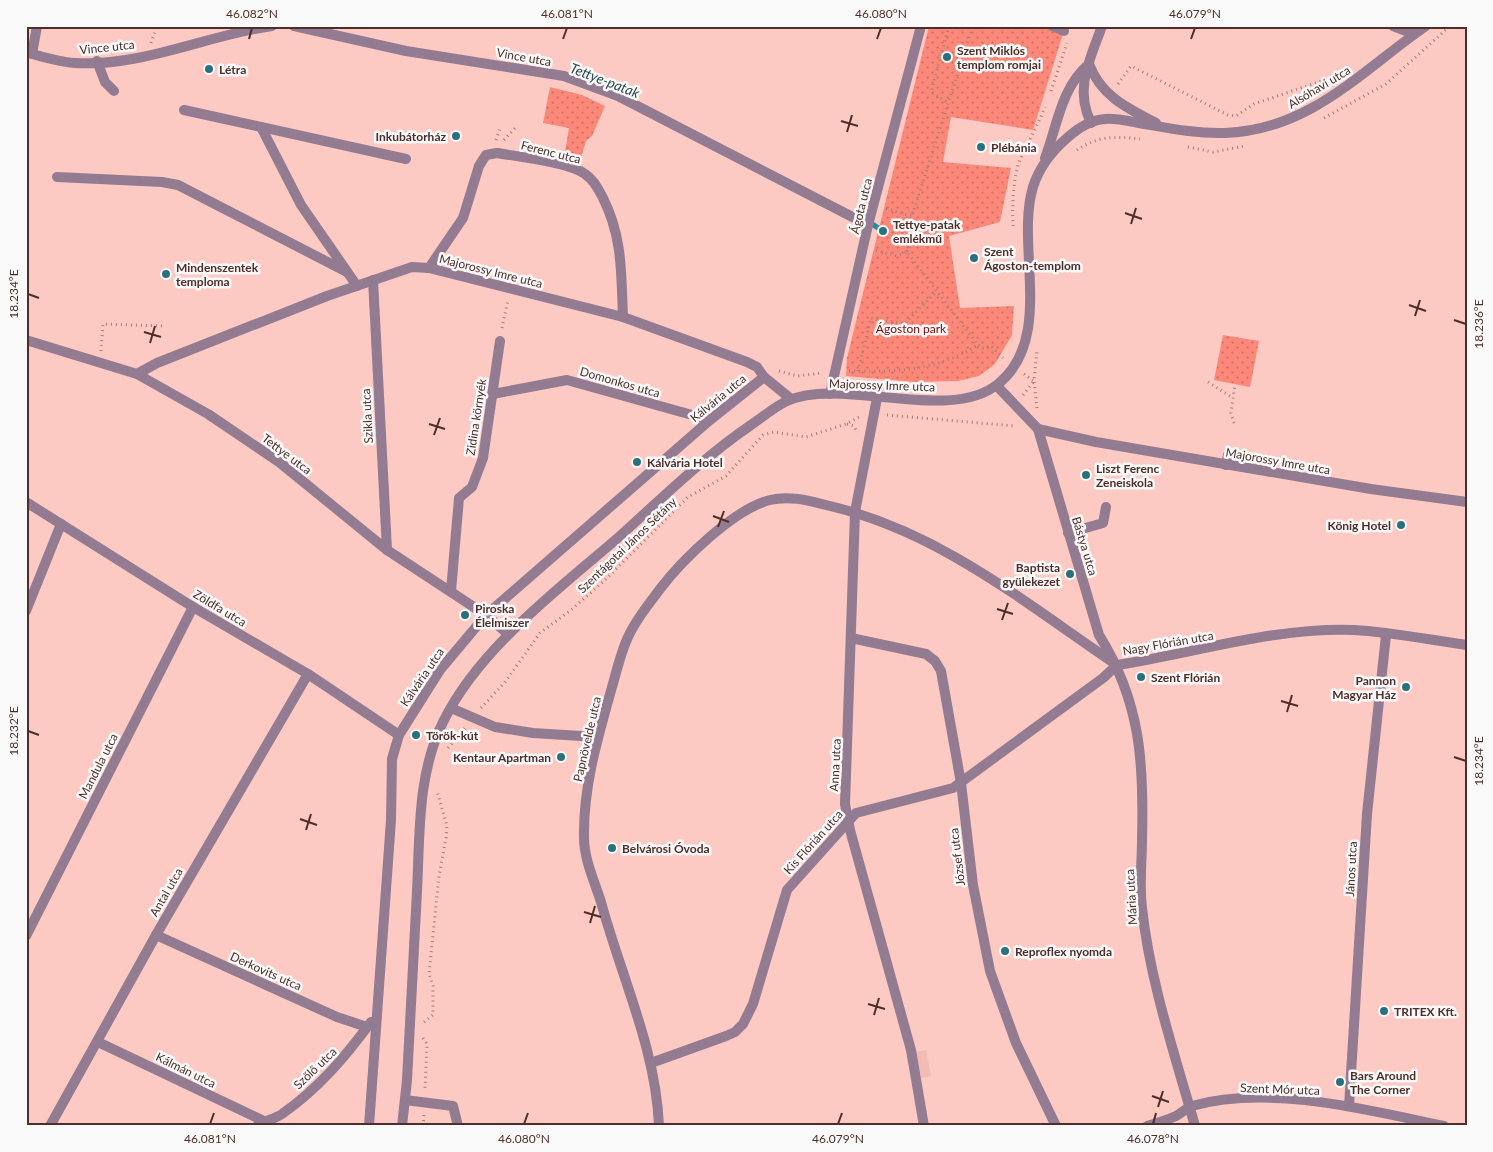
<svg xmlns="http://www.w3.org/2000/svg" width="1493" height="1152" viewBox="0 0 1493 1152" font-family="Lato,sans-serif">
  <defs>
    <pattern id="grass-dots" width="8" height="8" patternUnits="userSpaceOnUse" patternTransform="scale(1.25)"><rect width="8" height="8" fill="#fc8879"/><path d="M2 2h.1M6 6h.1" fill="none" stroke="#ce7063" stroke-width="1.8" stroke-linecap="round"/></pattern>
  </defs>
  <rect width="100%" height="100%" fill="#fccac3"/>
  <polygon fill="#f1bcb3" points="926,1050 931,1076 921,1078 916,1052"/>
  <g fill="url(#grass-dots)">
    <polygon points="929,26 1044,26 1063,34 1033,130 951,117 943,162 1011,168 1000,222 949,236 960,308 1014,306 1012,335 995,364 979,376 958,381 915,382 846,376 847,358"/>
    <polygon points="550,87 582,95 605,106 592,136 586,141 579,164 564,158 569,128 543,123"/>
    <polygon points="1223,335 1259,341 1250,387 1214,380"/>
  </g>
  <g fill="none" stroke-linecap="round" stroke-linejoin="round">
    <polyline stroke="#278f9d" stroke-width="5.5" points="872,224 883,231"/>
    <g stroke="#a57c77" stroke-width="3" stroke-dasharray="1 4" stroke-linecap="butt">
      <polyline points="949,26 931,92 949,103"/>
      <polyline points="151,43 157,26"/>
      <polyline points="1118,84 1131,66 1228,115 1236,116 1254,104 1333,77"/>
      <polyline points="1051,91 1067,43"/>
      <polyline points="1324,118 1386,84 1450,26"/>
      <polyline points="496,140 501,126"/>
      <polyline points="504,140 516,127"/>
      <polyline points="1188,147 1213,152 1245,146"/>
      <path d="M1077,150C1097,136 1116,136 1140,139"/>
      <polyline points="886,209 912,216"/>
      <path d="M1013,226C1012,209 1013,176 1020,160C1028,142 1038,125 1045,107"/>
      <polyline points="876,250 897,256 907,252 978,345 983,348 991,346 1003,358"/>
      <polyline points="907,251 907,241"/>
      <polyline points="907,252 913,240 910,226 912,216 973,26"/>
      <polyline points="502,328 508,300"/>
      <polyline points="101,351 103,324 163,326"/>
      <polyline points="779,371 797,376 822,373"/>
      <path d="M849,371C896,372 936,371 978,345"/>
      <polyline points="858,371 871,318 904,324 937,291"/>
      <polyline points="1024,374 1034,381"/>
      <polyline points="1208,382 1233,398"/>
      <polyline points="1023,395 1034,381"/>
      <polyline points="1037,408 1034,381 1037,350"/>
      <polyline points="887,415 1015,426"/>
      <polyline points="1234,423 1231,413 1235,384"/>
      <polyline points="847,424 854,426 857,432"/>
      <polyline points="481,708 505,682 540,633 571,610 603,582 688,497 726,476 763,435 774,432 806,437 846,424 861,416"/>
      <polyline points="448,748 465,728"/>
      <polyline points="424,1022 433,1015 433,986 429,974 439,876 446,838 447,826 437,791"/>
      <polyline points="423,1038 427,1044 425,1089"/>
      <polyline points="423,1126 424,1115"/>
    </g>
    <g stroke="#937b92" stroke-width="10">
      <polyline points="97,61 105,82 114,91"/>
      <polyline points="184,110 406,159"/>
      <polyline points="261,127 301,205 357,286"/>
      <polyline points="57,177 162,182 178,185 347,272"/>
      <polyline points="1226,465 1228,455"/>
      <polyline points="1068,533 1103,523 1106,507"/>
    </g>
    <g stroke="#937b92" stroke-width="10">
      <polyline points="294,26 406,51 564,76 618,96 868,225"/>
      <polyline points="1052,26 1064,31"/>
      <polyline points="1393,26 1414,34"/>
      <path d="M26,52C42,57 59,62 75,63C142,67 207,35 272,26"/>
      <polyline points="32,54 37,26"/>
      <path d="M429,268L463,218L479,166L486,155L497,153C519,157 568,162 585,174C594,180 598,189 603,198C623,238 621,274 623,317"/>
      <polyline points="373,280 387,550"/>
      <polyline points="26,340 137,374 208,414 279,462 387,550 486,615 508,634"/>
      <polyline points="137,374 157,363 327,296 412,267 429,268 623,317 747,362 757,367 764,377 791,399"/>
      <polyline points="997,386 1038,429 1096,442 1371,489 1467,502"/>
      <polyline points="493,394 567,380 710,420"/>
      <polyline points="830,394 868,225 921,26"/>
      <polyline points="877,398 855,512 845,804 850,830 911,1050 924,1126"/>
      <path d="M1038,429L1099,635C1141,702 1144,763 1142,840C1142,862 1139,885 1142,908C1150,982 1175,1055 1195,1126"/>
      <polyline points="26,502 193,607 308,674 399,735"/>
      <polyline points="451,591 459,498 472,487 483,458 500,341"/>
      <polyline points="26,611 61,524"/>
      <polyline points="851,638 926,654 935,661 941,671 961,783 973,885 990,971 1016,1043 1056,1126"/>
      <polyline points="451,708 495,727 533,733 597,737"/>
      <polyline points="156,935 337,1017 367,1027"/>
      <polyline points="26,936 193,607"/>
      <polyline points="98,1042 264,1121"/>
      <polyline points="651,1063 726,1036 735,1032 743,1024 753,1004 787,890 856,813 953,788 1103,678 1117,665"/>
      <polyline points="405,1100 453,1106 458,1126"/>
      <polyline points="1349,1106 1367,814 1386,635"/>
      <path d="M258,1125C266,1120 275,1119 282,1114C319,1088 345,1057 371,1022"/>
      <polyline points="50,1126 156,935 308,674"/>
      <polyline points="369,1126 391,820 392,759 399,735 440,670 486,615 710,420 764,377"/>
      <path d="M659,1126C656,1049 621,976 601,902C595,883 584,859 584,838C583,786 598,737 612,687C617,670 621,651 629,635C637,618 649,604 660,589C682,560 734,509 770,500C790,495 810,501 830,506C940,532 1025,603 1117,665C1195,653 1274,627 1354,630C1391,632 1430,640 1467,645"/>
      <path d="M1147,1126C1157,1123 1167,1120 1176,1116C1182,1113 1186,1108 1192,1106C1269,1084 1368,1110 1444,1126"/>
    </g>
    <g stroke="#937b92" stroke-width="10">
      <path d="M1089,64C1101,96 1127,108 1156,123"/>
      <path d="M1091,123C1074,88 1090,60 1102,26"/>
      <path d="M1045,158C1057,127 1061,87 1089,64"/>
      <path d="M402,1126L407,1080C410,1017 414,954 417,891C420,834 417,775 443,722C479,648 559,589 620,536C662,498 704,457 751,425C763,417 774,407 787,401C841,376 949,424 998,384C1055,338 1015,246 1033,187C1039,168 1052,151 1067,138C1077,129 1091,120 1105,119C1116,118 1128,121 1139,123C1168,128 1196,134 1225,133C1310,130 1361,71 1426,26"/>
    </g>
  </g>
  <path fill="none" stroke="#4e2e2a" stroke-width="2" d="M249,39L252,28M563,39L567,28M877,39L881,28M1191,39L1195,28M841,121L858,126M847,132L852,115M1125,213L1142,219M1131,224L1136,208M28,294L39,298M1409,305L1426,311M1415,316L1420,300M1454,320L1466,324M144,332L161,337M150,343L155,326M429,424L445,429M434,435L440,418M713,516L729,522M718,527L724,511M997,609L1013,614M1002,620L1008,603M1281,701L1298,706M1287,712L1292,695M28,731L39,735M1454,757L1466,761M300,819L317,825M306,830L311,814M584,912L601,917M590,923L595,906M868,1004L885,1009M874,1015L879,998M1152,1096L1169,1102M1158,1107L1163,1091M210,1124L214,1113M524,1124L528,1113M838,1124L842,1113M1153,1124L1156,1113"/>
  <g fill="#29717c" stroke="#f9f9f9" stroke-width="2">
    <circle cx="947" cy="57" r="5"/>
    <circle cx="209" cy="69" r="5"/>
    <circle cx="456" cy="136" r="5"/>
    <circle cx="981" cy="147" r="5"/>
    <circle cx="883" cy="231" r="5"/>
    <circle cx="974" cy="258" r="5"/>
    <circle cx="166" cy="274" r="5"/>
    <circle cx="637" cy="462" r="5"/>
    <circle cx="1086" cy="475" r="5"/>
    <circle cx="1401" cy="525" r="5"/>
    <circle cx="1070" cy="574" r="5"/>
    <circle cx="465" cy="615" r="5"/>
    <circle cx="1141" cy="677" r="5"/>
    <circle cx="1406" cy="687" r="5"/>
    <circle cx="416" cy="735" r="5"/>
    <circle cx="561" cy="757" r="5"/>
    <circle cx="612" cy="848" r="5"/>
    <circle cx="1005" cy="951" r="5"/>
    <circle cx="1384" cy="1011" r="5"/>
    <circle cx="1340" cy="1082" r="5"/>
  </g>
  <g text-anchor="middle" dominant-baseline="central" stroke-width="5" stroke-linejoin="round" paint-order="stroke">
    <g font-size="12" fill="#4e2e2a" stroke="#f9f9f9">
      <text transform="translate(107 47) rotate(-6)">Vince utca</text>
      <text transform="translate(524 57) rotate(10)">Vince utca</text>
      <text transform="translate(1319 87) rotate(-31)">Alsóhavi utca</text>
      <text transform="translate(551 152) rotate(14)">Ferenc utca</text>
      <text transform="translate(861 206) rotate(-76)">Ágota utca</text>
      <text transform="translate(491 271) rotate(14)">Majorossy Imre utca</text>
      <text transform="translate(620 382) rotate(16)">Domonkos utca</text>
      <text transform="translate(882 385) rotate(2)">Majorossy Imre utca</text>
      <text transform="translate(718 398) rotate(-39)">Kálvária utca</text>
      <text transform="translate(367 416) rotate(-93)">Szikla utca</text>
      <text transform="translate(476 417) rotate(-81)">Zidina környék</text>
      <text transform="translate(287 454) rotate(37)">Tettye utca</text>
      <text transform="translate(1278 461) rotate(10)">Majorossy Imre utca</text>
      <text transform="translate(627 545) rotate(-44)">Szentágotai János Sétány</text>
      <text transform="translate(1085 546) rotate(73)">Bástya utca</text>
      <text transform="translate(220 608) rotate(31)">Zöldfa utca</text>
      <text transform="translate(1168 643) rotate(-10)">Nagy Flórián utca</text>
      <text transform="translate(422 677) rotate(-56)">Kálvária utca</text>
      <text transform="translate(587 739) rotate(-77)">Papnövelde utca</text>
      <text transform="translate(835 765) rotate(-87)">Anna utca</text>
      <text transform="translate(98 766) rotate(-63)">Mandula utca</text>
      <text transform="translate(813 842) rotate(-48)">Kis Flórián utca</text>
      <text transform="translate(957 857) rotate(-97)">József utca</text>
      <text transform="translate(1351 869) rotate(-87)">János utca</text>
      <text transform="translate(166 892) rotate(-60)">Antal utca</text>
      <text transform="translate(1131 897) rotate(-93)">Mária utca</text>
      <text transform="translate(266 971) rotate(24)">Derkovits utca</text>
      <text transform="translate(315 1068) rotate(-44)">Szőlő utca</text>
      <text transform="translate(186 1070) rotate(26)">Kálmán utca</text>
      <text transform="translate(1280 1089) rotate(2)">Szent Mór utca</text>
    </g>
    <g font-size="12" font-weight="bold" fill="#4e2e2a" stroke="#f9f9f9" text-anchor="start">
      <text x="957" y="50">Szent Miklós<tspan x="957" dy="14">templom romjai</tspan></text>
      <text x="219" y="69">Létra</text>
      <text x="446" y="136" text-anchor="end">Inkubátorház</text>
      <text x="991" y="147">Plébánia</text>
      <text x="893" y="224">Tettye-patak<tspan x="893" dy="14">emlékmű</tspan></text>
      <text x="984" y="251">Szent<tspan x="984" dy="14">Ágoston-templom</tspan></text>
      <text x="176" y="267">Mindenszentek<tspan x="176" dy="14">temploma</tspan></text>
      <text x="647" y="462">Kálvária Hotel</text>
      <text x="1096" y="468">Liszt Ferenc<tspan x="1096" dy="14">Zeneiskola</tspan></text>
      <text x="1391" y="525" text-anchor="end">König Hotel</text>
      <text x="1060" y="567" text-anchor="end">Baptista<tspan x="1060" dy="14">gyülekezet</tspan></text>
      <text x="475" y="608">Piroska<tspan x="475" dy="14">Élelmiszer</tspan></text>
      <text x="1151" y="677">Szent Flórián</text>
      <text x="1396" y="680" text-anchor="end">Pannon<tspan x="1396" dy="14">Magyar Ház</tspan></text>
      <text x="426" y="735">Török-kút</text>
      <text x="551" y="757" text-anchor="end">Kentaur Apartman</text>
      <text x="622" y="848">Belvárosi Óvoda</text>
      <text x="1015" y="951">Reproflex nyomda</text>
      <text x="1394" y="1011">TRITEX Kft.</text>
      <text x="1350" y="1075">Bars Around<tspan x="1350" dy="14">The Corner</tspan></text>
    </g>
    <g font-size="12" fill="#7e0a08" stroke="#f9f9f9">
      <text x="911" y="328">Ágoston park</text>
    </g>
    <g font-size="14" font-style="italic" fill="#2b494e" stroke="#f9f9f9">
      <text transform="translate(605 80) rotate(21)">Tettye-patak</text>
    </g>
  </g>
  <rect width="1493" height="1152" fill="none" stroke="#f9f9f9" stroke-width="55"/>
  <rect x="28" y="28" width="1438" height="1096" fill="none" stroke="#4e2e2a" stroke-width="2"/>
  <g font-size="12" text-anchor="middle" fill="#4e2e2a">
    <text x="252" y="18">46.082°N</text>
    <text x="567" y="18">46.081°N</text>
    <text x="881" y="18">46.080°N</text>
    <text x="1195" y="18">46.079°N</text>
    <text transform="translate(14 294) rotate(-90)" y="4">18.234°E</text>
    <text transform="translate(1479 324) rotate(-90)" y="4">18.236°E</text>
    <text transform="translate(14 731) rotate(-90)" y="4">18.232°E</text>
    <text transform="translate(1479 761) rotate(-90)" y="4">18.234°E</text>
    <text x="210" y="1143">46.081°N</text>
    <text x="524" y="1143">46.080°N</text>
    <text x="838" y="1143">46.079°N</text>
    <text x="1153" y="1143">46.078°N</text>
  </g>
</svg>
